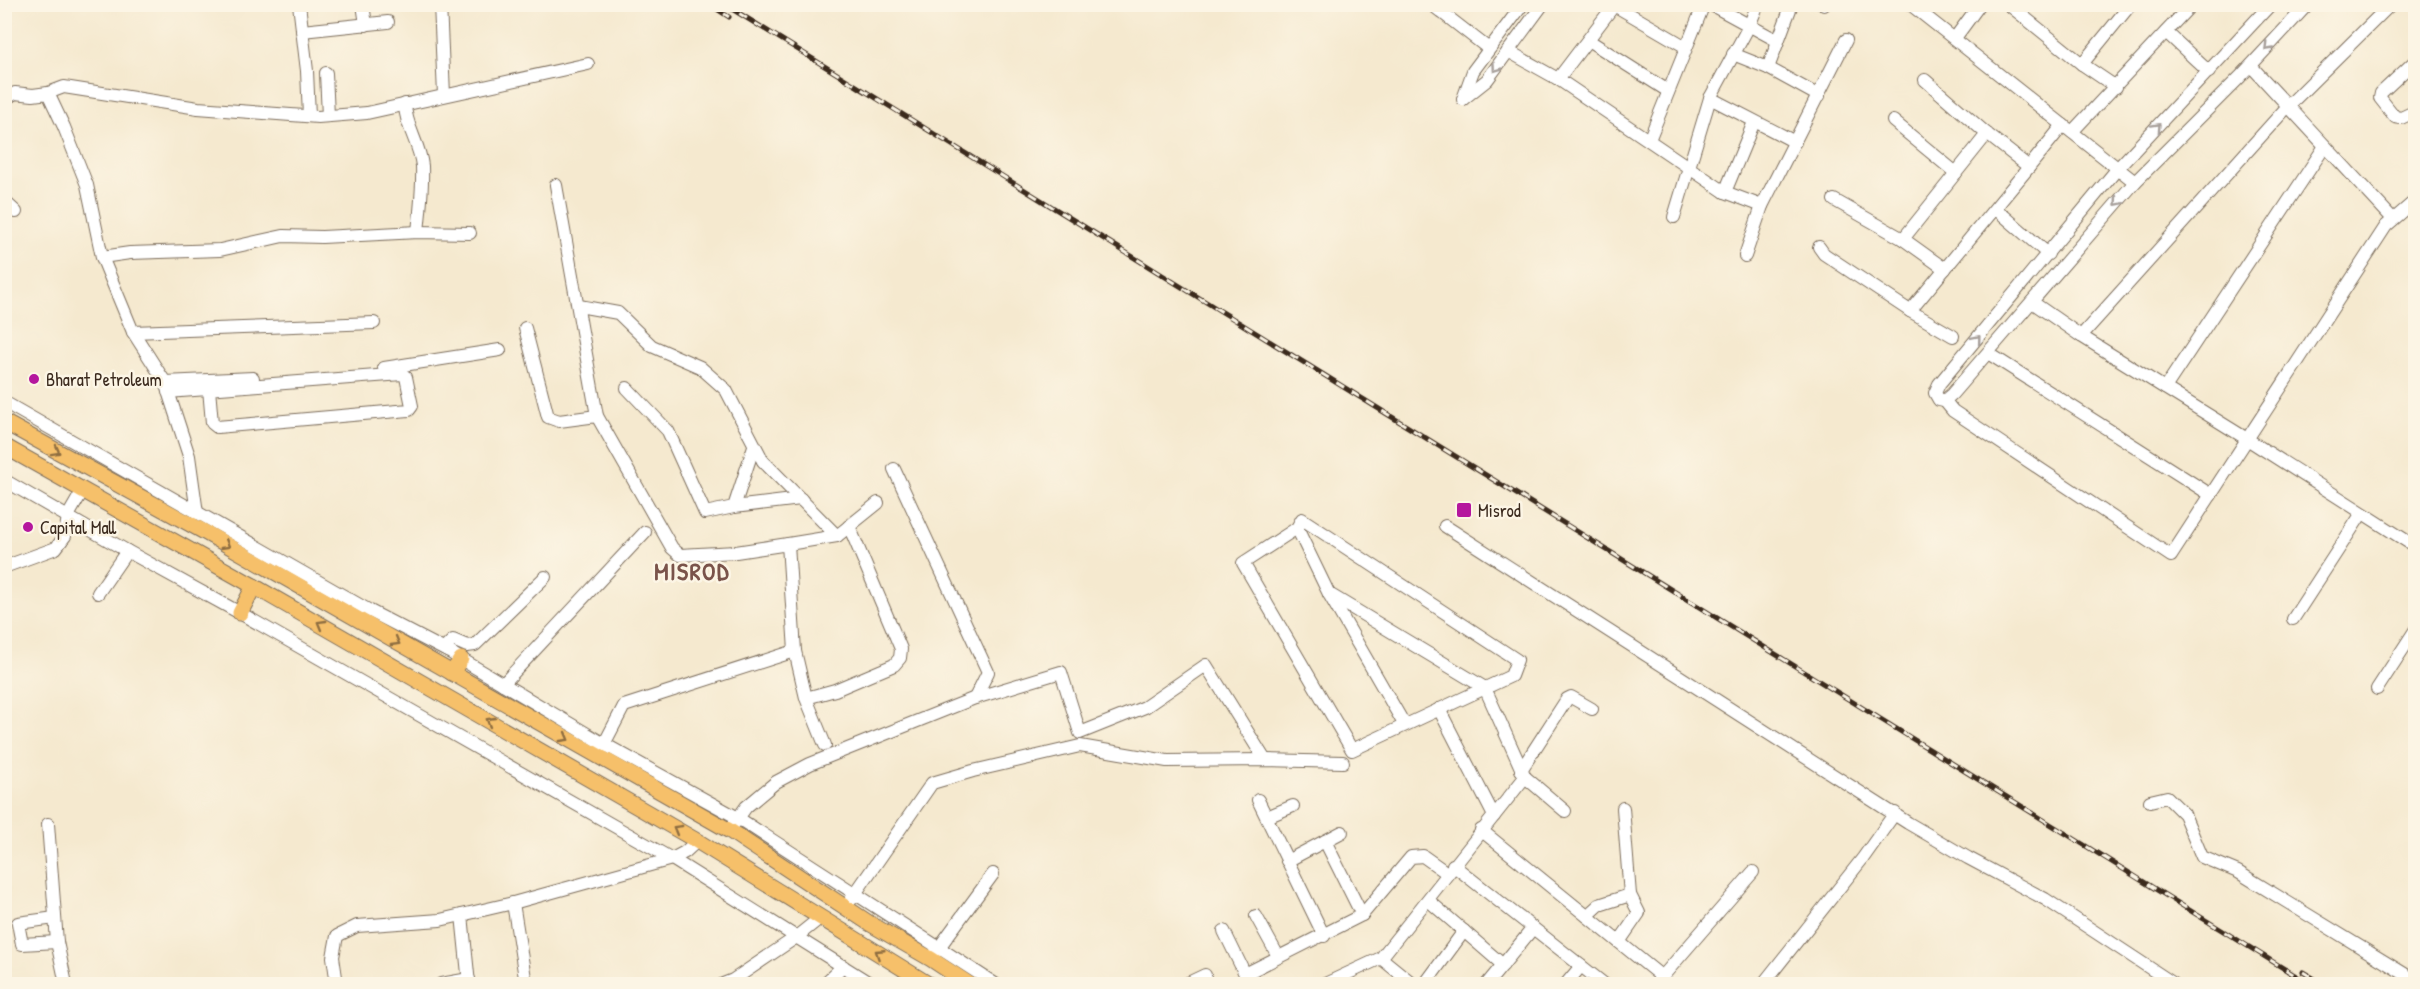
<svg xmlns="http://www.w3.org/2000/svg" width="2420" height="989" viewBox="0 0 2420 989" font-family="'Patrick Hand',sans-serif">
  <rect width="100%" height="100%" fill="#fcf5e5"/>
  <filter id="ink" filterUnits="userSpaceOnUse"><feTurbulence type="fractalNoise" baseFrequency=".0167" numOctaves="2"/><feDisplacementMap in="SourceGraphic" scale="12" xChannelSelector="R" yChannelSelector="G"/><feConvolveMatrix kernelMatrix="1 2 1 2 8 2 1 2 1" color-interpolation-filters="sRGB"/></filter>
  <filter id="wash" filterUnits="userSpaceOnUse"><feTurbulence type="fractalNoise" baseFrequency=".008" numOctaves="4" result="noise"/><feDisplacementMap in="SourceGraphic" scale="24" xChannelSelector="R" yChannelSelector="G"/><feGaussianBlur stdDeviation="1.35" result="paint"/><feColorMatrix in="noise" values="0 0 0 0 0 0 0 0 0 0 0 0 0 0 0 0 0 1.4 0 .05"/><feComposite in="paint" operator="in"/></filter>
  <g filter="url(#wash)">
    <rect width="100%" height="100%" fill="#f5e9cf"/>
  </g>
  <g filter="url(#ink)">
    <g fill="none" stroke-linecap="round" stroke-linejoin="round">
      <defs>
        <g id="minor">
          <polyline points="299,4 307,71 309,116"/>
          <polyline points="363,4 366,25"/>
          <polyline points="440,4 444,95"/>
          <polyline points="1431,4 1489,49"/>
          <polyline points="1710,4 1778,41"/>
          <polyline points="1823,4 1824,5"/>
          <polyline points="1910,4 2135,182"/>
          <polyline points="2008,4 2082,64 2116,87"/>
          <polyline points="2271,4 2118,168 1939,384 1935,393 1939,400 1944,401 1952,394 2135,182 2240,77 2308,4"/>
          <polyline points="1614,5 1686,47"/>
          <polyline points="302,31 388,22"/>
          <polyline points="2166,32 2209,72"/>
          <polyline points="1955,38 1980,4"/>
          <polyline points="1588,40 1668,91"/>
          <polyline points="1508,51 1558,79 1725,192 1762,206"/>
          <polyline points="1733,54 1768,68 1819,96"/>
          <polyline points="2416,60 2381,93 2380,98 2395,117 2401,118 2416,111"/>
          <polyline points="2082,64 2131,4"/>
          <polyline points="2251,66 2393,219"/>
          <polyline points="1768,68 1792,4"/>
          <polyline points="326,73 328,116"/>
          <polyline points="1558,79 1615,4"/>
          <polyline points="1925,80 1987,134 2029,167 2063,125"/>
          <polyline points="48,93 64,127 87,185 102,257 133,332 165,382 189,456 197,513"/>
          <polyline points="1710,98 1795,142"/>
          <polyline points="1463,99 1487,80 1543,4"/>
          <polyline points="1463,99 1473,71 1523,4"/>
          <polyline points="4,103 7,98 15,93 33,95 48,93 64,87 198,108 318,117 367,113 588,64"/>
          <path d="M405,104C405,126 420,144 422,166C423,188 420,211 418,232"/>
          <polyline points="1893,121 1956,173"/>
          <polyline points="2072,132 2192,4"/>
          <polyline points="1649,140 1704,4"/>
          <polyline points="556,185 597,416 672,548 680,555 736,552 788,544 795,651 806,698 825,745"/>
          <polyline points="1725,192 1754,122"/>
          <polyline points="1834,200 1903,239 1945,269"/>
          <polyline points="4,201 16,212"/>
          <polyline points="1996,209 2048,254"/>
          <polyline points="1674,217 1710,98 1749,26 1758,4"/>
          <polyline points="1903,239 1987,134"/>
          <polyline points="1819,247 1824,254 1910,311 1953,336"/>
          <polyline points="1745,256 1762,206 1846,40"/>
          <polyline points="102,257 130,253 220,250 283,236 322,237 418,232 470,233"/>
          <polyline points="2032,302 2081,336 2247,439 2416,547"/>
          <polyline points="579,306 618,313 652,346 700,367 726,390 763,461 837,536"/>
          <polyline points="1910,311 2029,167"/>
          <polyline points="525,328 548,417 559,421 597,416"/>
          <polyline points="133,332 374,323"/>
          <polyline points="2081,336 2288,106 2391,4"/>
          <polyline points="1988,353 2211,495"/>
          <polyline points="384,368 500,350"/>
          <polyline points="165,382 253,378"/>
          <polyline points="627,388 668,431 705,513 734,507 754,446"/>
          <polyline points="2165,388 2325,146"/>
          <polyline points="168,392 402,374 406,377 412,406 409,410 217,427 212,423 209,389"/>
          <polyline points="1944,400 1953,411 2171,556 2386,226 2416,200"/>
          <polyline points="4,402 370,611 451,653 604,744 738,818 995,984"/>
          <polyline points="894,469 988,672 975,698"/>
          <polyline points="4,480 127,551 240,613 672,859 871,984"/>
          <polyline points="734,507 801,499"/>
          <polygon points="1302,519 1517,660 1511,676 1352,750 1243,563 1297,528"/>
          <polyline points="1445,526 1908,823 1968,858 2045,899 2174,984"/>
          <polyline points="1297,528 1329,594 1404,724"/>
          <polyline points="788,544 837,536 878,503"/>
          <polyline points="4,567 56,548 65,536 68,516 83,490"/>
          <polyline points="98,593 127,551"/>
          <polyline points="2293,619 2362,513"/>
          <polyline points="444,649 453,640 467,646 475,645 545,577"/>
          <polyline points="503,684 645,532"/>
          <polyline points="2377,689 2416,629"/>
          <polyline points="806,698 835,690 894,665 900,658 901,649 849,526"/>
          <polyline points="1439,709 1494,816"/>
          <polyline points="601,750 624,706 795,651"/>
          <polyline points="1521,770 1567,699 1571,697 1592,709"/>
          <polyline points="1525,777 1565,811"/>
          <polyline points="1258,800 1324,936"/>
          <polyline points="2150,801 2167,797 2184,814 2202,857 2238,872 2416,981"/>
          <polyline points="1623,808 1630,895"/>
          <polyline points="1267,817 1293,806"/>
          <polyline points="48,824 57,942 66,984"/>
          <polyline points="734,824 746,807 776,782 810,764 975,698 1061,672 1080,733 1145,707 1206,665 1265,760"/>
          <polyline points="1481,830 1662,977"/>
          <polyline points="1325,841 1362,915"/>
          <polyline points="1287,861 1342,832"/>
          <polyline points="1453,865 1604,984"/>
          <polyline points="1428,900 1503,965"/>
          <polyline points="850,901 932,783 973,771 1080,746 1167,761 1265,760 1343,762"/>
          <polyline points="513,903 526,984"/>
          <polyline points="462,915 469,984"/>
          <polyline points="1256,916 1278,956"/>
          <polyline points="1587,916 1599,905 1630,895 1639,913 1619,942"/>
          <polyline points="55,918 18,923 22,944 57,942"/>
          <polyline points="1224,931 1245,974"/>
          <polyline points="935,953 993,874"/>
          <polyline points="1381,958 1413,984"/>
          <polyline points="337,984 333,957 337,936 357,926 440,920 513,903 672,859 685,852 697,841"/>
          <polyline points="441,984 469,979"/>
          <polyline points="723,984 733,980 795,938 820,918"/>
          <polyline points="824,984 843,966"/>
          <polyline points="1186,984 1205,975"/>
          <polyline points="1251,984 1245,974 1362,915 1411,857 1423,856 1447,873"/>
          <polyline points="1325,984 1381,958 1525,777 1485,688 1329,594"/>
          <polyline points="1425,984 1464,931"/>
          <polyline points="1487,984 1533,928"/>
          <polyline points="1566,984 1581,966"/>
          <polyline points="1656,984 1753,872"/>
          <polyline points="1763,984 1863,858 1895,813"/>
        </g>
        <g id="major">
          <polyline points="4,422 201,530 730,831 869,923 931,959 969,984"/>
          <polyline points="4,446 250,584 697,841 928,984"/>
          <polyline points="240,613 254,586"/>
          <polyline points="452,673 461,659"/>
        </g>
      </defs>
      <use href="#minor" stroke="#7c6d5c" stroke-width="14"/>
      <use href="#major" stroke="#7c6d5c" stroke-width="17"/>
      <use href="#minor" stroke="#fff" stroke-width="12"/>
      <use href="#major" stroke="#f6c06b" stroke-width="15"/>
      <defs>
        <g id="rail">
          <polyline points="709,4 729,17"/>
          <polyline points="724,4 2309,984"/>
          <polyline points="2303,972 2323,984"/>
        </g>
      </defs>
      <use href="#rail" stroke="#3b2a1e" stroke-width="5"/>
      <use href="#rail" stroke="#fcf5e5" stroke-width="3" stroke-dasharray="9" stroke-linecap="butt"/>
    </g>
    <defs><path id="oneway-chevron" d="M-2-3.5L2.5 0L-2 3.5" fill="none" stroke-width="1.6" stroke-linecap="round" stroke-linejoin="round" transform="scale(1.5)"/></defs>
    <g stroke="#a79f9a">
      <use href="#oneway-chevron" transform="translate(2268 47) rotate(134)"/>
      <use href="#oneway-chevron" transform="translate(1496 68) rotate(125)"/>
      <use href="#oneway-chevron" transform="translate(2157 127) rotate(-47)"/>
      <use href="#oneway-chevron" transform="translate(2118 202) rotate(131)"/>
      <use href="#oneway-chevron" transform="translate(1977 339) rotate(-50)"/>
    </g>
    <g stroke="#8f6e41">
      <use href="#oneway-chevron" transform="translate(56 451) rotate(29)"/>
      <use href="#oneway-chevron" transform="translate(226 545) rotate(30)"/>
      <use href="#oneway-chevron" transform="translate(321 624) rotate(-150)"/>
      <use href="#oneway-chevron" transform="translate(396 642) rotate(30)"/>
      <use href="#oneway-chevron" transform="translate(490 721) rotate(-150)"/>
      <use href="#oneway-chevron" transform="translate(565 738) rotate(30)"/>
      <use href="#oneway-chevron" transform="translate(677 829) rotate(-150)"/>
      <use href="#oneway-chevron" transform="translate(879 953) rotate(-147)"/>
    </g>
  </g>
  <g fill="#b5179e" stroke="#fcf5e5" stroke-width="2">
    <circle cx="34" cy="379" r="6"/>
    <rect x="1456" y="502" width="16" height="16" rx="3"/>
    <circle cx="28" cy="527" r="6"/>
  </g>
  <g text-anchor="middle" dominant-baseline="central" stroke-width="5" stroke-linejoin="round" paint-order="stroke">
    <g font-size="18" fill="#3b2a1e" stroke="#fcf5e5" text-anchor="start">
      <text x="46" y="379">Bharat Petroleum</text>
      <text x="1478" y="510">Misrod</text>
      <text x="40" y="527">Capital Mall</text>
    </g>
    <g font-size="24" font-weight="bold" letter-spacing="1.5" fill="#7a534a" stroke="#fcf5e5">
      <text x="692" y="571">MISROD</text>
    </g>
  </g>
  <rect width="2420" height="989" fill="none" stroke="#fcf5e5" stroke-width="24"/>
</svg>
